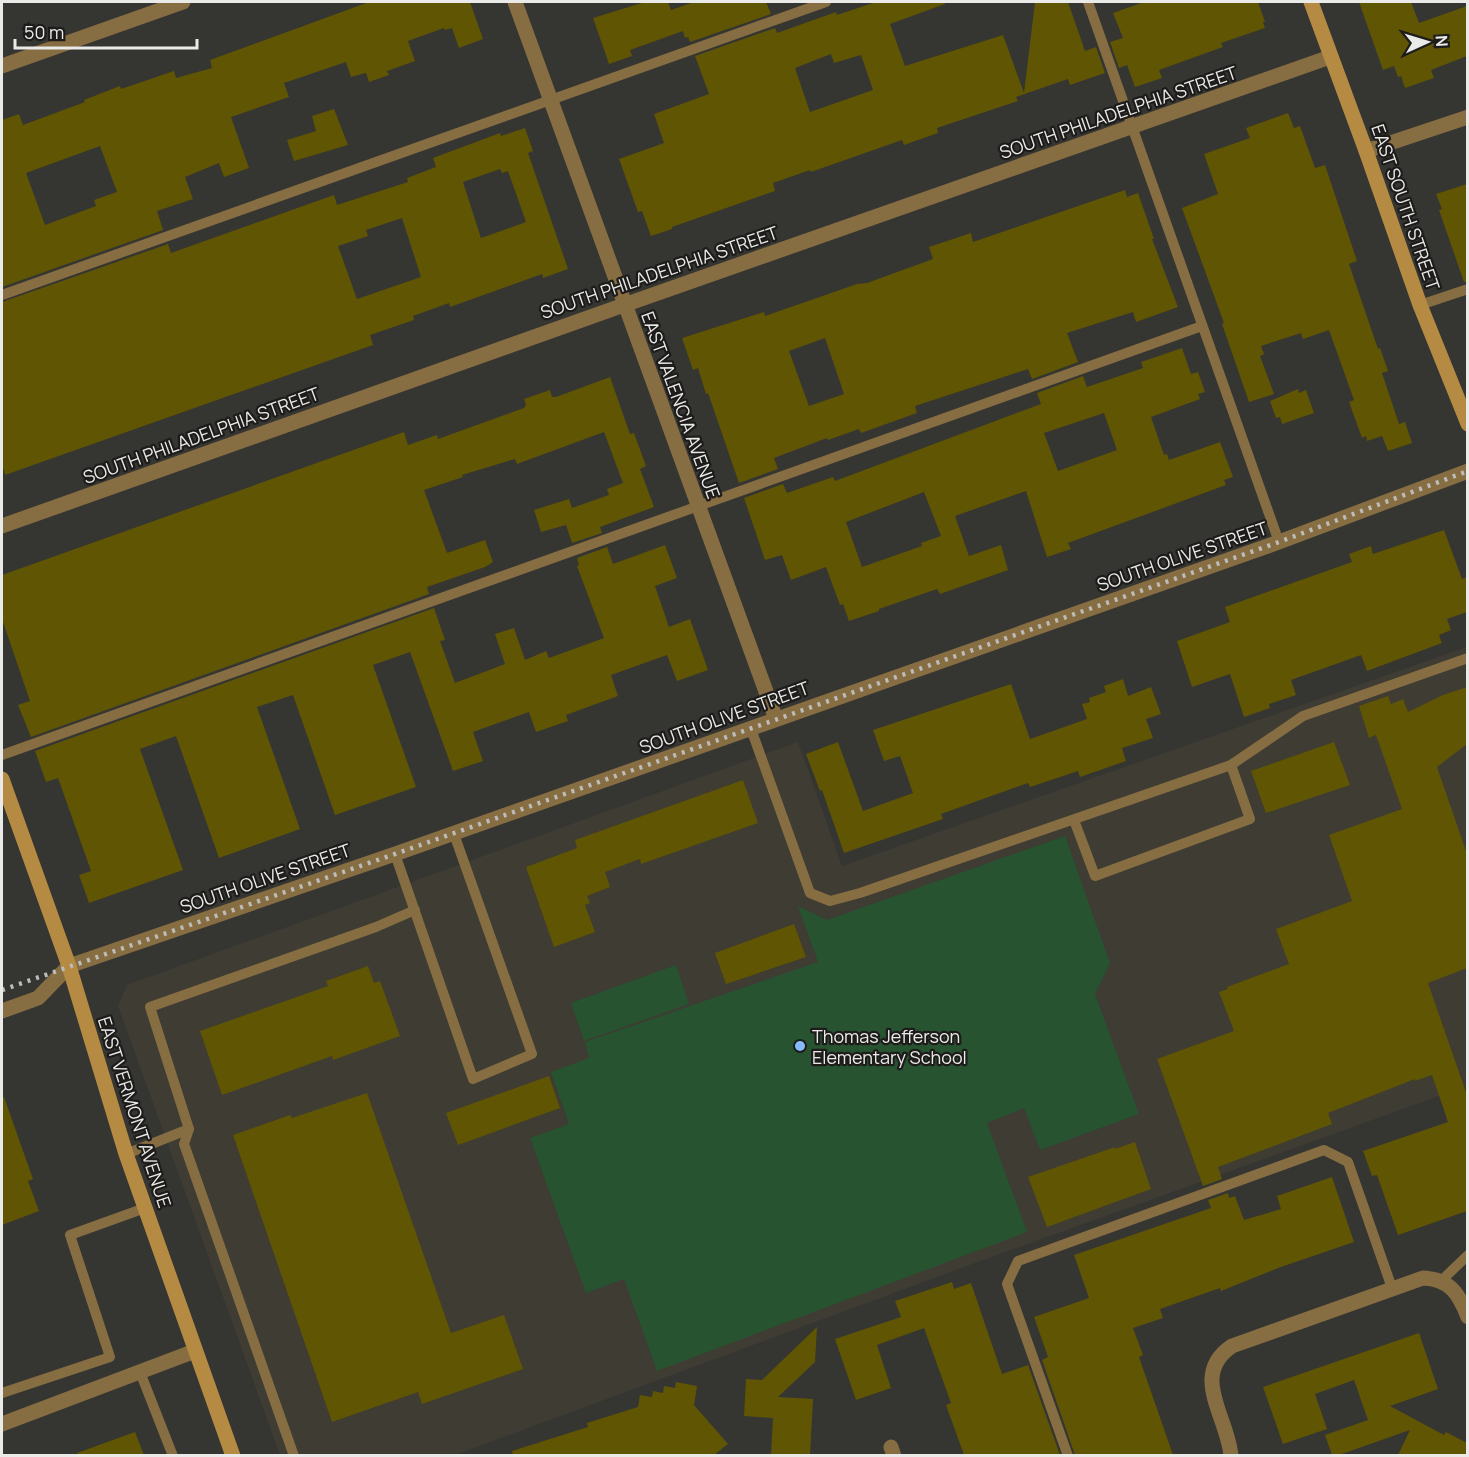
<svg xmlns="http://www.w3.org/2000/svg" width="1469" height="1457" viewBox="0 0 1469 1457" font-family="Manrope,sans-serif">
  <rect width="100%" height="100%" fill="#353532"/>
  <polygon fill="#3e3c33" points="1467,647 1467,1086 975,1263 455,1455 280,1455 118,1006 127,985 798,742 842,866"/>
  <g fill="#275330">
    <polygon points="1065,836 1110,963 1095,994 1139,1114 1040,1150 1024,1108 987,1123 1027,1232 657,1371 624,1279 586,1293 530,1138 569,1124 551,1072 589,1058 585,1042 818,962 798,906 827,920"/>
    <polygon points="676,965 689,1004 584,1041 571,1003"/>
  </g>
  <g fill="#605503" fill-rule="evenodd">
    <path d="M369,2H470L483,39L459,48L452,28L445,30L444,28L408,41L415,61L387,71L389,75L369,82L366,73L351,77L346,62L284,83L289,97L231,117L249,168L224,177L219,163L185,177L193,199L157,211L163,230L2,287V120L19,114L23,125L85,102L84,100L120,86L121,89L174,71L176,78L212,68L210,60ZM100,146L117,192L94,200L96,206L45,225L26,173Z"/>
    <polygon points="645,2 668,2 671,10 694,2 766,2 771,14 690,42 688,37 685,38 683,31 630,50 632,56 609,64 593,18"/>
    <path d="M876,2H945V4L890,24L905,66L1003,35L1024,93L1035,2H1068L1085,51L1096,47L1105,73L1070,85L1068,79L1016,97L1018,101L937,128L938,133L904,145L902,140L811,172L810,170L773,183L775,191L672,227V229L651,236L642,211L638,212L619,159L664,143L654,114L709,94L695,56L775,28L777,33L836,12L837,15ZM831,54L834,63L861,55L873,90L810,112L795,68Z"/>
    <polygon points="1144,2 1258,2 1265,22 1263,22 1265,28 1221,43 1223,47 1159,70 1162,78 1135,87 1127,65 1119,68 1110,42 1123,38 1113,13"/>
    <polygon points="1359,2 1411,2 1419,23 1467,6 1467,56 1431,70 1434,78 1405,88 1401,76 1398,77 1394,66 1383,70"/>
    <polygon points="334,109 348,145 294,161 287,140 316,131 312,116"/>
    <polygon points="1288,113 1294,128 1300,126 1315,168 1325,165 1357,261 1349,264 1378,349 1380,348 1388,371 1382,373 1399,424 1405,422 1412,443 1388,451 1382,436 1367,441 1366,436 1362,438 1349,402 1354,400 1329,330 1303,339 1301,333 1261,346 1264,354 1260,356 1274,394 1249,402 1222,324 1224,323 1182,208 1218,194 1204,154 1250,138 1246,128"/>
    <path d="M525,128L533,151L528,153L568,269L543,278L542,274L450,307L449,303L413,316L414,320L370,335L373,345L5,475L2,464V302L168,244L171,253L334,195L337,205L408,182L407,178L436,167L433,158L500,133L501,136ZM500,169L502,173L508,171L526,222L481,238L463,182ZM402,218L421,277L357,299L338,246L368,236L366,230Z"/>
    <polygon points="1467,184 1467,282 1464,282 1439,210 1442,209 1436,194"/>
    <path d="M1125,190L1127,197L1138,193L1154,239H1152L1178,307L1136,322L1133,312L1067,333L1078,362L1032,379L1028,369L915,406L917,413L861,433L859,429L828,440L827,438L774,458L778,469L739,483L708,393L706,394L698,368L693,370L682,338L764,312L765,316L857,284L867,283L933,259L929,247L971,233L973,242ZM825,338L844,394L809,406L789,351Z"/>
    <path d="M1182,348L1191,374L1198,372L1205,392L1198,394L1200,399L1151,417L1164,455L1167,454L1169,460L1220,442L1233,477L1224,480L1226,485L1068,543L1071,549L1047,557L1026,491L955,516L969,556L1001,545L1008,570L940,594L937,589L879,609V611L849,621L843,604L840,605L826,567L791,580L782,555L765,560L744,498L783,484L787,493L833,477L835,481L1041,404L1037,393L1083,376L1087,387L1143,368L1141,362ZM1104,413L1117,450L1058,471L1044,433ZM924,492L941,536L921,543L922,546L862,567L846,522Z"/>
    <polygon points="610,377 630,434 634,433 646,466 640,469 654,507 600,527 602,533 572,543 566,525 541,532 534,510 569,499 572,508 609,495 607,489 623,483 604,432 517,464 515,459 462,475 463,477 424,490 447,553 485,540 493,562 485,567 427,587 429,594 31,737 18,705 30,701 2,619 2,575 404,432 408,445 437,435 438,439 524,408 526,405 524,399 550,390 552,397 556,397"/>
    <polygon points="1298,389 1299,393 1306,390 1314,413 1282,424 1280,417 1276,418 1270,401"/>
    <polygon points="1444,530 1462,579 1467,577 1467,612 1447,619 1451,630 1439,635 1442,643 1367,671 1361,655 1291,680 1296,695 1269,704 1270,708 1244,717 1230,674 1192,687 1177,641 1230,622 1225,607 1352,562 1349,554 1371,546 1373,554"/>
    <polygon points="665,545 677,578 655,586 669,627 690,619 708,670 677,681 667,655 611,675 618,696 566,715 568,721 536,732 529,712 473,732 483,761 453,771 410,652 373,665 416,787 335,815 293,695 257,707 300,829 219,858 176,736 140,749 183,870 89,903 79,875 91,871 58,778 46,782 35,751 434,608 445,640 440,641 455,683 505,664 495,634 514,628 525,660 546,651 549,658 604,638 577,566 579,565 577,558 607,547 613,564"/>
    <polygon points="1123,679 1128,696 1151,687 1161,714 1146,719 1153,738 1122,748 1126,761 1080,777 1078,771 1030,787 1028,783 941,814 943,819 844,853 822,790 820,791 806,754 838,742 863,811 913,793 900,756 884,761 873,730 1011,684 1030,739 1087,719 1082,704 1090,702 1089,698 1106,692 1104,686"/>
    <polygon points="1467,687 1467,744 1437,767 1467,854 1467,968 1428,983 1467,1095 1467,1211 1398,1235 1377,1175 1372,1176 1363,1151 1448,1122 1432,1075 1415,1081 1415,1079 1328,1113 1332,1124 1218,1167 1222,1179 1203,1186 1157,1059 1234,1031 1219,992 1228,989 1227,987 1289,964 1276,929 1352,901 1329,835 1402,809 1376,735 1369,738 1359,706 1388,696 1391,704 1403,699 1408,712 1443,695"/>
    <polygon points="1334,742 1350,785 1266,813 1251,771"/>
    <polygon points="743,780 758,823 641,864 640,859 605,872 610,887 587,896 590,903 585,905 595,932 554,947 526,867 577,848 575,840"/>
    <polygon points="794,924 806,957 726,984 715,953"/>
    <polygon points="368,966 374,983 380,981 400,1036 333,1060 332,1056 222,1095 200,1031 328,986 326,981"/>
    <polygon points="549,1076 560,1108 458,1145 446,1113"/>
    <polygon points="367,1093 451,1333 504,1315 523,1369 422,1404 418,1392 332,1422 233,1135 290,1115 292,1118"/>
    <polygon points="4,1097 33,1179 28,1181 39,1211 2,1225 2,1098"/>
    <polygon points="1135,1142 1151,1189 1047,1227 1028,1177 1115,1147 1115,1149"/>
    <polygon points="1332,1177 1354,1242 1278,1268 1221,1291 1220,1288 1160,1309 1163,1318 1133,1328 1143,1355 1139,1357 1173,1455 1075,1455 1042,1360 1048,1357 1034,1317 1089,1298 1074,1255 1211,1208 1208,1200 1228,1193 1229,1198 1235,1196 1244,1220 1281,1209 1277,1196"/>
    <polygon points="952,1282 954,1289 971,1283 1002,1374 1028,1365 1060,1455 964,1455 946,1405 951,1403 924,1328 877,1345 891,1388 856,1400 835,1339 901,1317 895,1301"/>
    <polygon points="817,1327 815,1362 778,1397 813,1399 810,1455 771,1455 773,1418 744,1416 746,1379 762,1380"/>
    <polygon points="1419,1333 1438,1389 1390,1406 1444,1435 1446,1432 1467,1443 1467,1455 1398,1455 1410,1430 1339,1455 1332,1455 1325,1435 1368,1420 1354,1380 1315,1394 1327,1429 1283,1444 1263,1387"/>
    <polygon points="676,1382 697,1386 694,1405 728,1444 714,1455 513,1455 512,1451 588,1427 587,1423 638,1407 640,1395 652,1397 653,1391 663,1393 664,1386 675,1388"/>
    <polygon points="135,1432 144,1455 78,1455 77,1453"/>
  </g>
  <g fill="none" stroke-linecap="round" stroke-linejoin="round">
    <g stroke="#876d42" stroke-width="10">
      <polyline points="1088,2 1279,542"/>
      <polyline points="2,295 826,2"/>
      <polyline points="1420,305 1468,289"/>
      <polyline points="751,729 810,893 830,901 860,893 1231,765 1303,716 1468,658"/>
      <polyline points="2,755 1202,326"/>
      <polyline points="1074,820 1095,876 1250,819 1231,765"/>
      <polyline points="395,854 473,1079 532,1054 454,834"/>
      <polyline points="126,1154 189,1129"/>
      <polyline points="1441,1281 1468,1255"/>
      <polyline points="140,1372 173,1456"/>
      <polyline points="2,1393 110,1357 70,1235 145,1208"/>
      <polyline points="294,1456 184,1144 189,1129 150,1007 376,927 415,910"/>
      <polyline points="1068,1456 1007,1284 1018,1261 1324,1150 1348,1162 1392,1288"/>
    </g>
    <g stroke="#876d42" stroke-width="15">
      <polyline points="515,2 776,719"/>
      <polyline points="2,66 183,2"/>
      <polyline points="1366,151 1468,117"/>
      <polyline points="2,526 624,305 1330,57"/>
      <polyline points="2,1011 38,998 69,966 395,854 1279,542 1468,471"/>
      <polyline points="2,1424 195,1351"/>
      <polyline points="891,1447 894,1456"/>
      <path d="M1231,1456C1228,1417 1189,1375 1232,1346L1423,1278C1450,1279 1459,1294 1468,1317"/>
    </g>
    <g stroke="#b58b43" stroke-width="15">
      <polyline points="1311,2 1366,151 1420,305 1468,424"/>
      <polyline points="2,779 69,966 126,1154 233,1456"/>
    </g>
    <polyline stroke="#bcbcba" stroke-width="4.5" stroke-dasharray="3 6" stroke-linecap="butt" points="2,990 395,854 1279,542 1468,471"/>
  </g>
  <circle fill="#87bbfb" stroke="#1d1c1b" stroke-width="2" cx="800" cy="1046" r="6"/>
  <g text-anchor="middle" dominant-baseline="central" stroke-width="4.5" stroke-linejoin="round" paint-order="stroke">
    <g font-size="18" fill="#eaeae8" stroke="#1d1c1b">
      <text transform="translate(1118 112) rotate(-19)">SOUTH PHILADELPHIA STREET</text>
      <text transform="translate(1406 207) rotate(71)">EAST SOUTH STREET</text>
      <text transform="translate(659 272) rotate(-19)">SOUTH PHILADELPHIA STREET</text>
      <text transform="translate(681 405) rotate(70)">EAST VALENCIA AVENUE</text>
      <text transform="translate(201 435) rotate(-20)">SOUTH PHILADELPHIA STREET</text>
      <text transform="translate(1182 556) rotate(-19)">SOUTH OLIVE STREET</text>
      <text transform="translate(724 717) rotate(-20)">SOUTH OLIVE STREET</text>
      <text transform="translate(265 878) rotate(-19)">SOUTH OLIVE STREET</text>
      <text transform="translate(135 1112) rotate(72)">EAST VERMONT AVENUE</text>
    </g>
    <g font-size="18" fill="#eaeae8" stroke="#1d1c1b" text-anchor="start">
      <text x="812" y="1036">Thomas Jefferson<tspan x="812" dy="21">Elementary School</tspan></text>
    </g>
  </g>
  <rect width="1469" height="1457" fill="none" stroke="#eaeae8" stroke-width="6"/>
  <g transform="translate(1427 42) rotate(86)" stroke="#1d1c1b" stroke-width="4.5" paint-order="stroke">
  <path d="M0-4.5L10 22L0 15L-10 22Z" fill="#eaeae8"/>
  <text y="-9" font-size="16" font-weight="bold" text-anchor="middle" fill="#eaeae8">N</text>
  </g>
  <path d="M15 39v9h182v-9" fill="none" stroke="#eaeae8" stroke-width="3"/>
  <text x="24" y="39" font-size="18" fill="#eaeae8" stroke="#1d1c1b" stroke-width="4.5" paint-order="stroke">50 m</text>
</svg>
